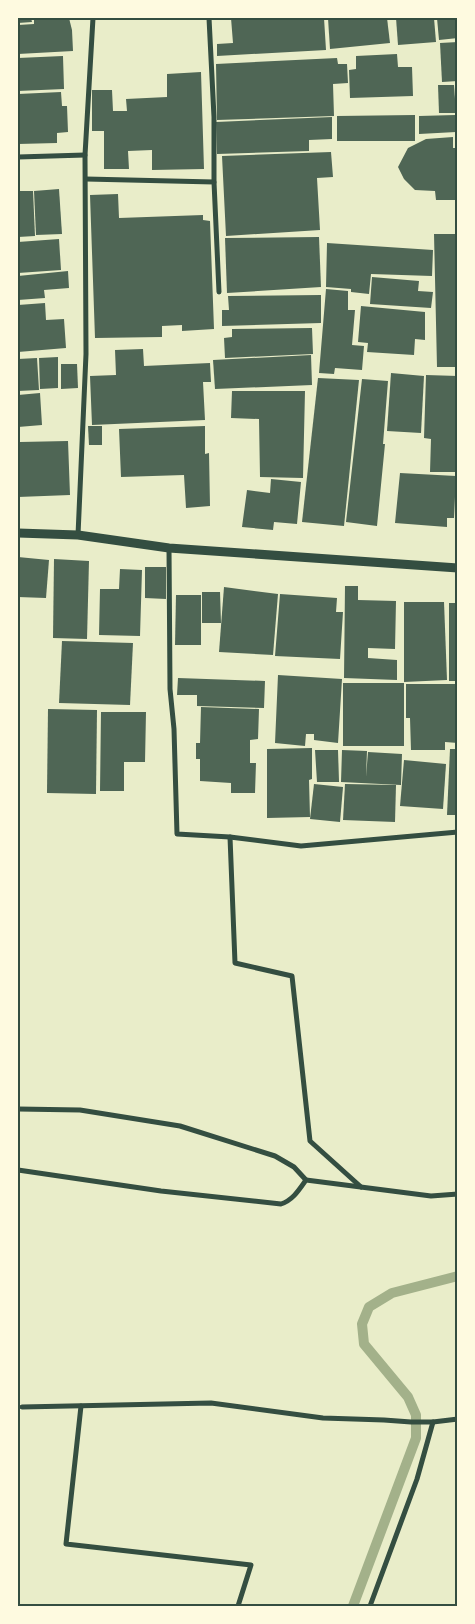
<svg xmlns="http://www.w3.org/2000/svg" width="475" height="1624" viewBox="0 0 475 1624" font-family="'IBM Plex Sans',sans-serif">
  <rect width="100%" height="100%" fill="#e9edc9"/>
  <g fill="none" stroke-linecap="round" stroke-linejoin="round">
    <polyline stroke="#a3b18a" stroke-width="10" points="353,1606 416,1438 416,1415 408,1397 364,1344 362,1324 369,1307 392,1293 458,1276"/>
  </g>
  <g fill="#4f6655">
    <polygon points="18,18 31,18 32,22 18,23"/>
    <polygon points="34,18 69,18 72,30 73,51 18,54 18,25 34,24"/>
    <polygon points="231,18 324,18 326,50 217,56 217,44 233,43"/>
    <polygon points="328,18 387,18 390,43 330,49"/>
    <polygon points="396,18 434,18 436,42 398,45"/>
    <polygon points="437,18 458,18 458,38 439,40"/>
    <polygon points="458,42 458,81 442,82 440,43"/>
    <polygon points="397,54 398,67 412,67 413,96 350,98 349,70 356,69 356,56"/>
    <polygon points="63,56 64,89 18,91 18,58"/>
    <polygon points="337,58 338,64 347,64 348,83 333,84 334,116 217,120 216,64"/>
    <polygon points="201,72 204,169 152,170 152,150 128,151 129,169 104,169 104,131 92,131 92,90 112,90 113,111 127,111 126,99 167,97 167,74"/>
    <polygon points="438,85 454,85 456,113 439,113"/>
    <polygon points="61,92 62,106 67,106 68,132 57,133 57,143 18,144 18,94"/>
    <polygon points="415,115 415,141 337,141 337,116"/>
    <polygon points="455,115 456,132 419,134 419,116"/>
    <polygon points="332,117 332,139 309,140 309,151 217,154 216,122"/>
    <polygon points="453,137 453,148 458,148 458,200 436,200 435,191 415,190 404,179 398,167 408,148 426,139"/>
    <polygon points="331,152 333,177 317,178 320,230 226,236 222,156"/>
    <polygon points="59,189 62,234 36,235 34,191"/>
    <polygon points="18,191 33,191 35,236 18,237"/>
    <polygon points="118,194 119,218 203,215 203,220 210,221 214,329 182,331 182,325 162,326 162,337 95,338 90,195"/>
    <polygon points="434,234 455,234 456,257 458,257 458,367 437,367"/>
    <polygon points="319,237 321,287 227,293 225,238"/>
    <polygon points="59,239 61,270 18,273 18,242"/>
    <polygon points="327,243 433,250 432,276 371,274 369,294 351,292 351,289 326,287"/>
    <polygon points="68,271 69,288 44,290 45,298 18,300 18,276"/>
    <polygon points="372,277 419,281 418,291 433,292 431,308 370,304"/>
    <polygon points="326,289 348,291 348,310 355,310 352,345 364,346 362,370 335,368 334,374 319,373"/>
    <polygon points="321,295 321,323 222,326 222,310 229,310 228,296"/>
    <polygon points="45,303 46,320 64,319 66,348 18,352 18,305"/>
    <polygon points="361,306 425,312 425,340 415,339 414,355 367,352 368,343 358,342"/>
    <polygon points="312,328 313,354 225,358 224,338 232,337 232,329"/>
    <polygon points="143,349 144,366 210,363 211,382 203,382 205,420 92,425 90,376 116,375 115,350"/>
    <polygon points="311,355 312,385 215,389 213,360"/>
    <polygon points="58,357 58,388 40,389 39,358"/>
    <polygon points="37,358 39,390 18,391 18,359"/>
    <polygon points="61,364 77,364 78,388 61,389"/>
    <polygon points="391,373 424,376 421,433 387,431"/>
    <polygon points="426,375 458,376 458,472 430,472 431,439 424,438"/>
    <polygon points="318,378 359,380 344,526 302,522"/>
    <polygon points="362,379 388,381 383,444 385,444 377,526 346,522"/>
    <polygon points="232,391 305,391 303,478 260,477 259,419 231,418"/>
    <polygon points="40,393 42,425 18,427 18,395"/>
    <polygon points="88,426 102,426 102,445 89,445"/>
    <polygon points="205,426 205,454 209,453 210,506 186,508 184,475 121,477 119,429"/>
    <polygon points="18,432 19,432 20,442 68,441 70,495 18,497"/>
    <polygon points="400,473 456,476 454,518 447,518 447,527 395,523"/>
    <polygon points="271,479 301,482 297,524 274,522 273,530 242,527 247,490 270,493"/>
    <polygon points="18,557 49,560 46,598 18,597"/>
    <polygon points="54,559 89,561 87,639 53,638"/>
    <polygon points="145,567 166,567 166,599 145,598"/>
    <polygon points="120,569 142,570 140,636 99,635 100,589 119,589"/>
    <polygon points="345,586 358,586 358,600 396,601 395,649 368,648 368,658 397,660 397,680 344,678"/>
    <polygon points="224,587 278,594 273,655 219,652"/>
    <polygon points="202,592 220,592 221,623 202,623"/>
    <polygon points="280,594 337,598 336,612 343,612 340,659 275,656"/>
    <polygon points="176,595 201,595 201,645 175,645"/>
    <polygon points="404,602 444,602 447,680 404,682"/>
    <rect x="449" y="603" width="9" height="78"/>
    <polygon points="62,641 133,643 130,705 59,703"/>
    <polygon points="278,675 342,679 338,743 314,740 314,734 306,734 305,746 275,743"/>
    <polygon points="178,678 265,681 264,708 197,706 197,695 177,695"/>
    <rect x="343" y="683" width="61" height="63"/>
    <polygon points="406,684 458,684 458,743 445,742 445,750 411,750 410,718 406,718"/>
    <polygon points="201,707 259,709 258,739 250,740 250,763 256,763 255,793 231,793 231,783 200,781 200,759 196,759 196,743 200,743"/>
    <polygon points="48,709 97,710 96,794 47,793"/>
    <polygon points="101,712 146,712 145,762 124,762 124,791 100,791"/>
    <polygon points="312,748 312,779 309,780 310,817 267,818 267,749"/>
    <polygon points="450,749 458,749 458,815 447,815"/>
    <polygon points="315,750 338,750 339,782 317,782"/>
    <polygon points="342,750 367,751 366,777 368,752 402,754 401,785 341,782"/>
    <polygon points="404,760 446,764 443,809 400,806"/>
    <polygon points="314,784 343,787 340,822 310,819"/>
    <polygon points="345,784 396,785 395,822 343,820"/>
  </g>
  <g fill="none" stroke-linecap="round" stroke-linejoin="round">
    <g stroke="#344e41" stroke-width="5">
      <polyline points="209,18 214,117 214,182"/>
      <polyline points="18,157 85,155"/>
      <polyline points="86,179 214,182 219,292"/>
      <polyline points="78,535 86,354 85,155 93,18"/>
      <polyline points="169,548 170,689 174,729 177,834 230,837 301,846 458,832"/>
      <polyline points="230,837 235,963 292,976 310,1141 361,1187"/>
      <polyline points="18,1109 80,1110 180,1126 275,1156 294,1167 306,1180"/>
      <path d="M18,1170L161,1191L281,1204C293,1200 299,1190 306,1180L431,1196L458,1194"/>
      <polyline points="81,1406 66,1544 251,1565 238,1606"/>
      <polyline points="22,1407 211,1403 323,1418 384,1420 411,1422 433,1422 458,1419"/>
      <polyline points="370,1606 417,1479 433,1422"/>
    </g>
    <polyline stroke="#344e41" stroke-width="9" points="18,533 78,535 169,548 458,568"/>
  </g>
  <rect width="475" height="1624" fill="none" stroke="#fefae0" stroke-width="38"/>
  <rect x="19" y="19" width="437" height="1586" fill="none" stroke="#344e41" stroke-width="2"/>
</svg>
